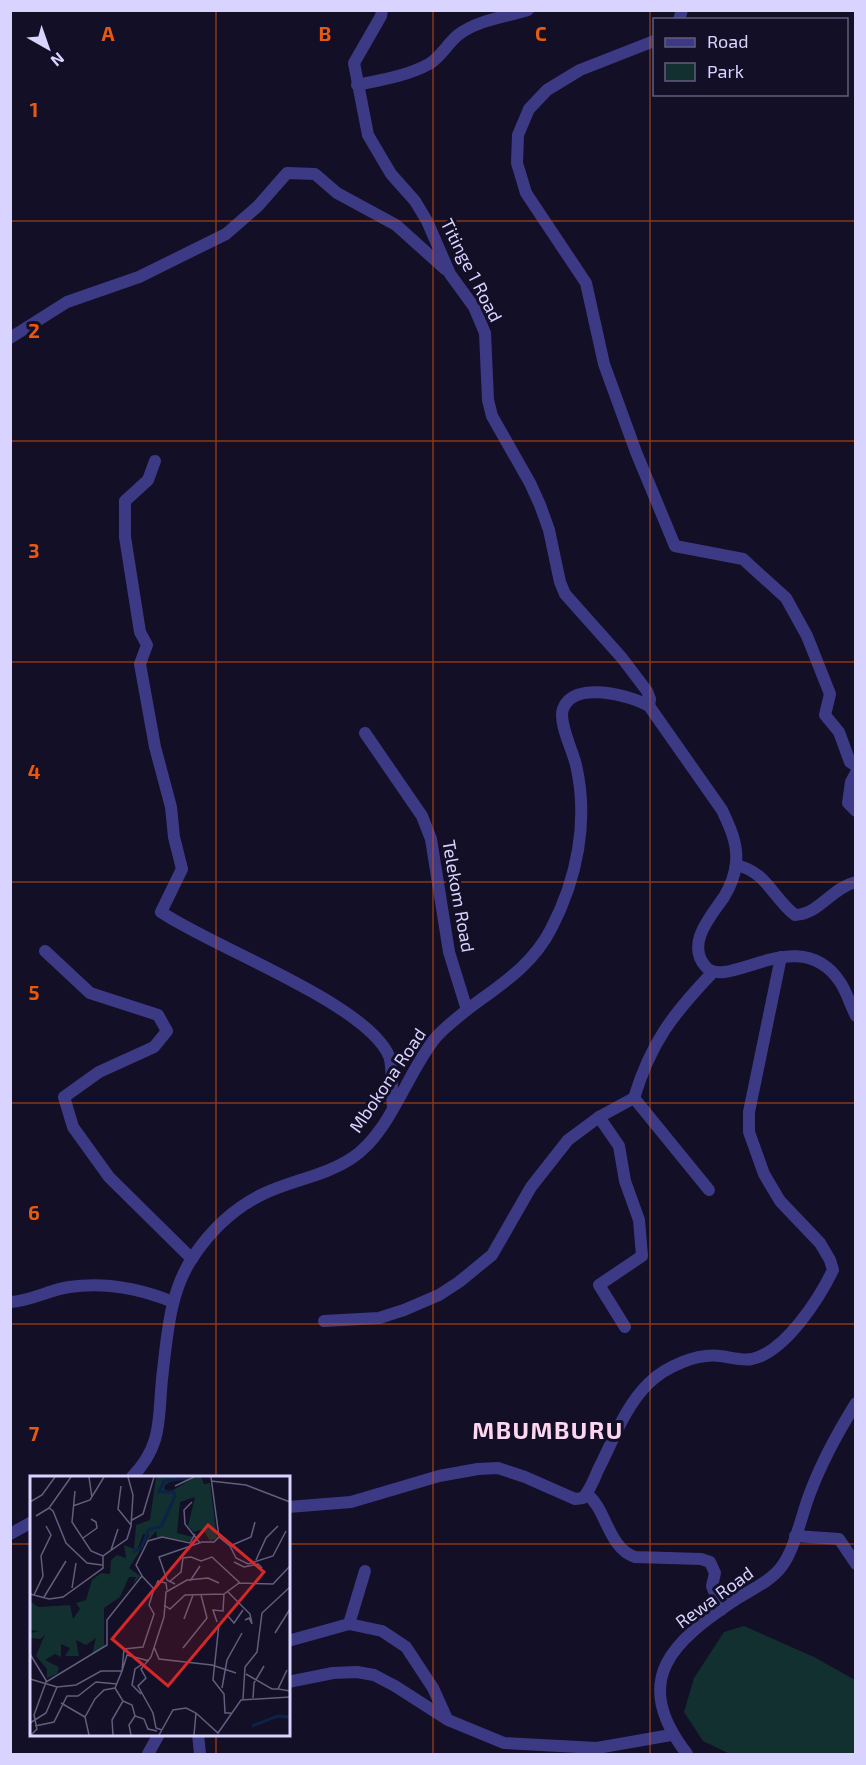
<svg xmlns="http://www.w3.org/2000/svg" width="866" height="1765" viewBox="0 0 866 1765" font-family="'Exo 2',sans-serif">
  <rect width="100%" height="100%" fill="#130f26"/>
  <polygon fill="#12302f" points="744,1626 814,1657 855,1680 855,1754 730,1754 703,1741 684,1712 694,1678 724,1632"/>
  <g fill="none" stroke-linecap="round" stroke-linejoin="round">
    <g stroke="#3d3a85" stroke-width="12">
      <polyline points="382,10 381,16 354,63 368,135 391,174 415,201 427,221 450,274 474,307 485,333 488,400 492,416 530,483 540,505 549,530 560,582 565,594 622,658 647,691 650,699 649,706"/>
      <polyline points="679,20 682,10"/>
      <polyline points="654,41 580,70 547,90 529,109 518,135 517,163 526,193 586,283 604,364 636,452 675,546 743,559 786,598 807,636 830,694 825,715 839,732 850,762 856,766"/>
      <path d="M357,85C381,80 407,76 429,64C441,57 447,44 458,35C477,20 505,17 528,10"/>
      <polyline points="10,338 67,302 139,277 226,234 258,206 287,173 315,174 337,193 396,225 445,269"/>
      <path d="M155,461L148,480L125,501V537L140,632L147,645L140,664L155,747L171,807L174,837L182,869L161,912C214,948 366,1003 389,1056C393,1065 391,1094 393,1107"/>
      <polyline points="365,733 422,816 431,839 449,952 467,1010"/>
      <polyline points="856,773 851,782 848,803 856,811"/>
      <path d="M736,865C767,872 772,897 795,915C820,914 831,888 856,882"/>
      <polyline points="45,951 90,993 158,1015 167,1031 154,1047 99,1072 64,1097 73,1127 109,1177 192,1259"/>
      <polyline points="634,1098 709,1190"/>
      <polyline points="599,1117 619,1146 625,1181 639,1220 642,1256 599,1285 625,1327"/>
      <path d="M10,1302C31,1301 49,1290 69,1287C104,1282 141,1289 173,1302"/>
      <path d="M324,1321L379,1318L404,1310L439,1295L459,1282L492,1255L531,1187L568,1140L599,1117L634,1098C651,1042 673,1014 713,972"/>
      <path d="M132,1477C163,1445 158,1419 162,1379C167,1338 169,1292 193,1257C211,1230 234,1208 263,1194C292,1180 325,1176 352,1158C389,1134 406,1076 433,1041C442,1029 456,1019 468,1009C500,985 532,966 551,929C577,879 589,821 576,765C573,751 558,722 563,709C573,680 630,695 649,706L722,810C730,827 738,844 736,863C735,875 730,887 724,897C711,916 685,944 706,967C728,991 799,921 840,982C847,992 850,1005 856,1016"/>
      <path d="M587,1494C607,1510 608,1548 635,1557L701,1559L710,1562L715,1573L712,1586L721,1610"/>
      <path d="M288,1507L351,1502L439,1476L478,1469L498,1468L525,1477L575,1499L583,1498C590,1490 594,1480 598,1470C613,1441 625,1406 649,1383C665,1367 697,1353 720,1356C730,1357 741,1361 752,1359C785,1352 819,1299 833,1270L830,1260L820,1243L780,1201L764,1174L749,1132V1112L781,957"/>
      <polyline points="10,1534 32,1522"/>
      <polyline points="795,1536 839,1539 856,1564"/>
      <polyline points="349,1624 365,1571"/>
      <polyline points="288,1641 349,1624 382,1631 406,1647 433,1688 447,1719"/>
      <polyline points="288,1682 333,1673 357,1672 374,1675 395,1686 448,1720 504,1743 597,1748 671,1735"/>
      <polyline points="198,1734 200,1754"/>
      <polyline points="148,1754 159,1734"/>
      <path d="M687,1754C629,1679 673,1641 738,1598C753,1589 772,1580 782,1566C795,1549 802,1513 810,1493C822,1461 838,1432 856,1403"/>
    </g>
  </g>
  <path fill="none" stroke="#e8590c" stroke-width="1.5" stroke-opacity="0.55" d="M216,10V1477M433,10V1754M650,10V1754M10,221H856M10,441H856M10,662H856M10,882H856M10,1103H856M10,1324H856M10,1544H32M288,1544H856M216,1734V1754"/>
  <g text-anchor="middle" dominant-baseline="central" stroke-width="6" stroke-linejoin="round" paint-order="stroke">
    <g font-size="18" fill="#d9d4ff" stroke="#130f26">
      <text transform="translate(472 270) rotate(63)">Titinge 1 Road</text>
      <text transform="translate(459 896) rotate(80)">Telekom Road</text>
      <text transform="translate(387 1080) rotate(-56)">Mbokona Road</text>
      <text transform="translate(714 1597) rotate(-36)">Rewa Road</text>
    </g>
    <g font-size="24" font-weight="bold" letter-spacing="1.5" fill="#ffd6f0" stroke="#130f26">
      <text x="548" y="1429">MBUMBURU</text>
    </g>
  </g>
  <g transform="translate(30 1476)">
    <rect width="260" height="260" fill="#130f26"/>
    <path d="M126,1H148L135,9L134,13L140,16L165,1H171L174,8L180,7L187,62L180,65L173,53L164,56L158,50L165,21L150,26L147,57L163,61L159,65L127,61L126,55L115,68L119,59L113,58L108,72L111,73L99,92L110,100L103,108L106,101H99L90,121L74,132V170L62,179L66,162L56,169L46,164L49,180H35L40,172L31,168V181L25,178L15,184L29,191L27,198L17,202V193L6,180L15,158L11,163L1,162V157L9,155L0,154V125L8,131L40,129L43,143L50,133L46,127L56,124L62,104L71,97L80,98L81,84L87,79L96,82L94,69L104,73L106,49L120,44Z" fill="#12302f"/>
    <path fill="none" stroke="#0c2248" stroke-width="3" d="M103,76L111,72L119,53L131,51L145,20L144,16H129L134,5L159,2M222,250L248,240L260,241"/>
    <path fill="none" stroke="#625e7d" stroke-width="1.5" d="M59,1L62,22M181,5L216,9L260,26M91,10L88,33L101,49M145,10L164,1M45,15L42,46L61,75L73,80M0,26L12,19L25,1M162,26L154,34L155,48L170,67M43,30L60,24L74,1M19,32L41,1M6,40L19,32L23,35L36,67L57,87L72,89M102,44L113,38L124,1M189,61L200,70L206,82L218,88L243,80L256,55M53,62L67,52L66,46L61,43M200,70L221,61L225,46M81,74L88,53M226,84L236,62L248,50M204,86L214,91L228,88L232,92M160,105L170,90M139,106L151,96L153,82L161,81L171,85L182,81L210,107M145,108L137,104L129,81L172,66H184L189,61L181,1M42,112L46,87M124,114L128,105L136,107L137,114M198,116L220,138L222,148L219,142L215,144M0,118L19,123L33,121L73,92V80L97,63L101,50L103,19L98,1M4,119L13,100L11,80L21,59L16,50M14,121L36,85M134,129L140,133L155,119L194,118L209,107L243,108L260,90M197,139L204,147L213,134M154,143L163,119M187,146L183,134L193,135L194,118M189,148L183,204L194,218L195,237H201M245,157L260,133M124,171L129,183L182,189L206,197M153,172L177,142L171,119M0,178L17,206M257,194L248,213L260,215M92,195L94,173L113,171L124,138L119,129L124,113L112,100M92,195L97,179L119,185M216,198L242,213H248M0,203L27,211L46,209L71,195H92L85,212L74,214L65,223L55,241L59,259M192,212L197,184L212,157M111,218L102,209L105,193L111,189M223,222L224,207L234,190M213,223L215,191L227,176L232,137L260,111M93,225L102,229L105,240L114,243L118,253L127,255M31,227L55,241M0,247L16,237L27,211M5,250L24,246L37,220H48L66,206L87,208M132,254L126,252L123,237L108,210L116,202L111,193L121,181L134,141L136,116L157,104L178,102L189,107M1,259L7,253L4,239L16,206L77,169V144L112,100L106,89L118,65L132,61L160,67L165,58M83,259L82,244L93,225L85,212M101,259L99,249L105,240M129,259L143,234L156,232L166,237L188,257L211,224L260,221M164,259L166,237"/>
    <path fill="#d62828" fill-opacity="0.15" stroke="#d62828" stroke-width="3" d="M178,49L234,96L138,210L82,163Z"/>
    <rect width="260" height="260" fill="none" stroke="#d9d4ff" stroke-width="3"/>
  </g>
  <g font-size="20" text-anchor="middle" font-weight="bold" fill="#e8590c" stroke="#130f26" stroke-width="6" stroke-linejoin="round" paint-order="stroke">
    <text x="108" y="41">A</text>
    <text x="325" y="41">B</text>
    <text x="541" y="41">C</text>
    <text x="34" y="117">1</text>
    <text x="34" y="338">2</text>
    <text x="34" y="558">3</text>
    <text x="34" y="779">4</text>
    <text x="34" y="1000">5</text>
    <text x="34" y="1220">6</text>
    <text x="34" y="1441">7</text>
  </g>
  <rect width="866" height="1765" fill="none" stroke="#d9d4ff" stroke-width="24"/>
  <rect x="653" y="18" width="195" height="78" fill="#130f26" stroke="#625e7d" stroke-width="1.5"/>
  <rect x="665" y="38" width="30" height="9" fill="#3d3a85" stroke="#625e7d" stroke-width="1.5"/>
  <text x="707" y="48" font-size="18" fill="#d9d4ff">Road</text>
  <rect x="665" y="63" width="30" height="18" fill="#12302f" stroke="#625e7d" stroke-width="1.5"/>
  <text x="707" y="78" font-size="18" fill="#d9d4ff">Park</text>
  <g transform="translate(48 48) rotate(140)" stroke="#130f26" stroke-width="4.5" paint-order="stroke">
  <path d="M0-4.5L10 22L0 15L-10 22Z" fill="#d9d4ff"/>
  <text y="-9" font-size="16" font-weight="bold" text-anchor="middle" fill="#d9d4ff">N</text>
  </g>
</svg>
